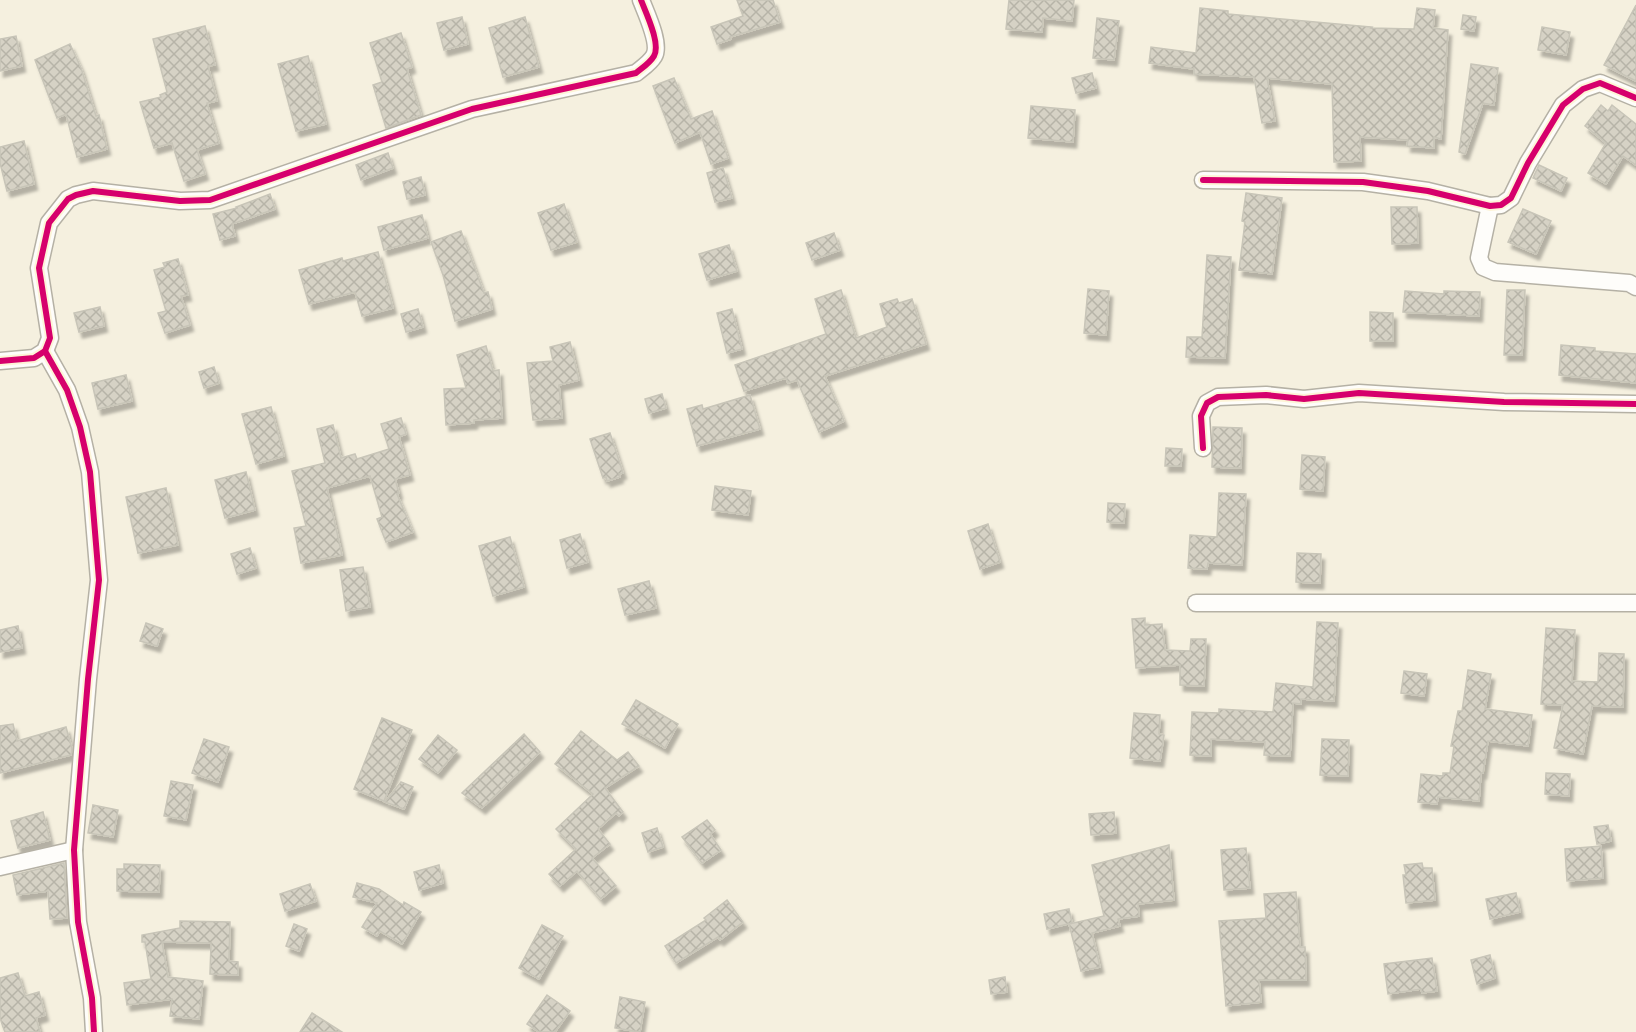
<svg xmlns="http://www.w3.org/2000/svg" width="1636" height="1032" viewBox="0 0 1636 1032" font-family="Arial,sans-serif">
  <defs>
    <pattern id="building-cross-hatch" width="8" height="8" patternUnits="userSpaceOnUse" patternTransform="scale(1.5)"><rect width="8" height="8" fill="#d6d2c5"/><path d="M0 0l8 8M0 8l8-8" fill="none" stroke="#b7b4a8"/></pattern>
    <filter id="shadow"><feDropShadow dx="3.5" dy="6" stdDeviation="1.5" flood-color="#0004"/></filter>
  </defs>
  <rect width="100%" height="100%" fill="#f5f0df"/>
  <g fill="url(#building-cross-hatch)" stroke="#c8c5b8" stroke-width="1.5" filter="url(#shadow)">
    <polygon points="737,0 773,0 780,22 730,37 731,39 717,44 711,27 743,16"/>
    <polygon points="1009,0 1074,0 1072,21 1043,18 1042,32 1006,29"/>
    <polygon points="1636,5 1636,81 1604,65"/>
    <polygon points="1200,8 1228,11 1228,14 1372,27 1371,28 1414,29 1417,8 1435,10 1433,28 1448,30 1441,139 1434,137 1434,148 1407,146 1408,140 1360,137 1361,161 1334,162 1332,84 1267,78 1275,121 1262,123 1254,77 1194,74 1194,69 1149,63 1151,47 1196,53"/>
    <polygon points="1463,15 1476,17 1474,31 1461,29"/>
    <polygon points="462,17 468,44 444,50 437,23"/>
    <polygon points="525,17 539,67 503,77 489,28"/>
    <polygon points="1097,18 1119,21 1114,60 1093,58"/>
    <polygon points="205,26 215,65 208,66 217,101 207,103 219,143 197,150 205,174 184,181 172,143 154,148 140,102 161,97 160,95 167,92 153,39"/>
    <polygon points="1542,27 1570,32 1566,55 1538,50"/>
    <polygon points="401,33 412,67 407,69 421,115 386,128 373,85 382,82 370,43"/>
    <polygon points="16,36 22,66 0,71 0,39"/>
    <polygon points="70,44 81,68 96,116 99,115 107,149 77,157 66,114 57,118 35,60"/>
    <polygon points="308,56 326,124 296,131 278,64"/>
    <polygon points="1471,64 1498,68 1494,105 1483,103 1465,154 1459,152"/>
    <polygon points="1092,73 1096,88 1076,93 1072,78"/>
    <polygon points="674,78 691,119 712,111 728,158 711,164 700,132 675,143 653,86"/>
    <polygon points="1601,105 1608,111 1612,105 1636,124 1636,165 1623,156 1606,184 1588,173 1606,143 1585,126"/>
    <polygon points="1031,106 1075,110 1073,142 1028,138"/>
    <polygon points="24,141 34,184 7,191 0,163 0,147"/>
    <polygon points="388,153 393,168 361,180 356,165"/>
    <polygon points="1539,165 1567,178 1561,191 1533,178"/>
    <polygon points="723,168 732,198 715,202 707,173"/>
    <polygon points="421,177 425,195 407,199 403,182"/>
    <polygon points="1246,193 1282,198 1272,274 1239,270 1245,222 1242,221"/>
    <polygon points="270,194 275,209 232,224 235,236 220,240 213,214 237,208 236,207"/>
    <polygon points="564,204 577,242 551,250 538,213"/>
    <polygon points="1391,207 1417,207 1418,243 1392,244"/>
    <polygon points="1523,209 1551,221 1536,254 1508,242"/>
    <polygon points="422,215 428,238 384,250 378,227"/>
    <polygon points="461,231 484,293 488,292 492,309 455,321 443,275 431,242"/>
    <polygon points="834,233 840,250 812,260 806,243"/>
    <polygon points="729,245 737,271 707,280 699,254"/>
    <polygon points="378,252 393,308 362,316 355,292 309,304 299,270 342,258 343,261"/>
    <polygon points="1207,255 1231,257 1225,358 1186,357 1187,337 1202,337"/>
    <polygon points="178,259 188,295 181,296 190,325 165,333 158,313 166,311 154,270 165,267 163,263"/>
    <polygon points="1088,289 1109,291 1106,335 1084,333"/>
    <polygon points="841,290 856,338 887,327 880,304 897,299 899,303 912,299 926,344 825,376 844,421 819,432 797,380 788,383 786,378 744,391 735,365 826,334 815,299"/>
    <polygon points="1507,290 1525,290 1522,355 1504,355"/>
    <polygon points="1405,291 1444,294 1444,291 1480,292 1479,316 1403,312"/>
    <polygon points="100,307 104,326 79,332 74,313"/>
    <polygon points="418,309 423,327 406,332 401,314"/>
    <polygon points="732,309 742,349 727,353 717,313"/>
    <polygon points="1370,312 1393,313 1393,341 1370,341"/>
    <polygon points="570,342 579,380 559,385 562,418 533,420 527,363 553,361 550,347"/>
    <polygon points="1561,345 1595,348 1595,351 1636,354 1636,383 1559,375"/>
    <polygon points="486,346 493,371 499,370 502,418 474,420 474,423 446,425 444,389 466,388 457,355"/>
    <polygon points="214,367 219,383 204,388 199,372"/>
    <polygon points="126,375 132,401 98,409 92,383"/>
    <polygon points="662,394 666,408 649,413 645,399"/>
    <polygon points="750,395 760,429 697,446 687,409 702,405 703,409"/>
    <polygon points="271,407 284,456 256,464 242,414"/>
    <polygon points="401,418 406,434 399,437 410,475 395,479 399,493 397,494 413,532 386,542 377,519 382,517 370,476 327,488 342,555 301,563 294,528 306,526 292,471 325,463 317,429 333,425 341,458 355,454 357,459 389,449 381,424"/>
    <polygon points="1213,427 1242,428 1241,468 1212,467"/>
    <polygon points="610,433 623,473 619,474 620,477 607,481 606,477 603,478 590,439"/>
    <polygon points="1166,448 1182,449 1181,466 1165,466"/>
    <polygon points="1302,455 1325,457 1323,491 1300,489"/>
    <polygon points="246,472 255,510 225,518 215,480"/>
    <polygon points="715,486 751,491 748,515 712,510"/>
    <polygon points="166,488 178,545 138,553 126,497"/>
    <polygon points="1219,493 1246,494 1242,565 1208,563 1207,569 1188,568 1190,535 1217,537"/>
    <polygon points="1108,503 1125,504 1124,523 1107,522"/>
    <polygon points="988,524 1000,562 980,569 968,531"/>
    <polygon points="580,534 588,562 567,568 560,540"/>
    <polygon points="510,537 524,587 493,596 479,546"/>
    <polygon points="250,548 256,568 237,574 231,554"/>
    <polygon points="1297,553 1321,554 1320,583 1296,582"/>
    <polygon points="363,567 370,607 346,611 340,570"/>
    <polygon points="649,581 656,608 625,615 618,589"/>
    <polygon points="1145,618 1145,625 1162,624 1165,650 1190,651 1191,639 1206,639 1204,686 1180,685 1180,665 1136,668 1132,619"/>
    <polygon points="1317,622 1338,623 1334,701 1301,699 1301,704 1293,703 1290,756 1264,755 1265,742 1211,739 1211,756 1190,755 1192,712 1219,713 1219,709 1273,712 1276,683 1313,687"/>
    <polygon points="146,623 163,629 157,646 140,641"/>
    <polygon points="18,626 22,648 0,652 0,630"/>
    <polygon points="1546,628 1575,630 1572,681 1598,682 1599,653 1624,654 1623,707 1592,706 1583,754 1554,748 1563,705 1541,704"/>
    <polygon points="1468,670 1491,674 1485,709 1532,715 1528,746 1488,741 1483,773 1481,773 1479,801 1438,797 1437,804 1418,802 1421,774 1443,776 1443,773 1450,773 1454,746 1451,746 1458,711 1462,711"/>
    <polygon points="1404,671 1427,674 1424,696 1401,693"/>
    <polygon points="636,700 678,724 665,748 622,724"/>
    <polygon points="1134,713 1160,715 1159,734 1164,735 1160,761 1130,758"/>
    <polygon points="382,718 412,730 384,801 354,789"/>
    <polygon points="13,724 17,741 66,727 72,749 71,755 0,773 0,726"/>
    <polygon points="581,731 617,760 628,752 639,766 605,788 623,812 619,816 616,813 598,829 610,844 592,858 616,886 601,899 577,871 560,886 549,874 576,849 556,829 593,794 555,764"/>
    <polygon points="524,734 540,752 482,808 462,793"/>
    <polygon points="438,735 457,750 438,773 419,759"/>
    <polygon points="204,739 229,747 218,782 192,773"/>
    <polygon points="1322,739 1349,740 1348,776 1320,775"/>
    <polygon points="1546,773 1570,774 1569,796 1545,794"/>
    <polygon points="171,781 193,785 186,820 164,816"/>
    <polygon points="401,782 413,787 404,809 385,802"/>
    <polygon points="93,805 118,810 113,837 88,833"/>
    <polygon points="43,812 50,840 18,848 11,821"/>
    <polygon points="1114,812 1116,833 1091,835 1089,814"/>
    <polygon points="707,820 715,830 710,834 721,850 702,863 682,837"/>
    <polygon points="1608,825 1611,841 1597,844 1594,827"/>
    <polygon points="657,828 663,847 648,852 642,833"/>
    <polygon points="1169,845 1174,900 1138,904 1139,916 1118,919 1120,926 1092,933 1100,967 1081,971 1069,924 1104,916 1092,865"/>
    <polygon points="1601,846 1603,878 1567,881 1565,849"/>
    <polygon points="1246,848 1250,888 1224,890 1221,850"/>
    <polygon points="64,863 67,918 50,919 48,891 17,895 13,875"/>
    <polygon points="1422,863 1423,868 1432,868 1435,900 1406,903 1403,875 1406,875 1404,865"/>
    <polygon points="124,864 160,865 159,892 117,891 117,869 124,869"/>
    <polygon points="439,865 443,883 419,890 414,872"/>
    <polygon points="357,883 379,889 403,905 404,902 421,912 402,944 380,931 377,936 362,927 377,903 353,897"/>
    <polygon points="310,884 316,901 285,911 280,894"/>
    <polygon points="1296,892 1300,947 1305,947 1306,980 1259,980 1261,1002 1226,1006 1219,921 1266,918 1264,894"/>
    <polygon points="1516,893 1520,912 1490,919 1486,899"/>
    <polygon points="727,900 743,922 720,940 718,937 676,963 665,946 706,920 704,918"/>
    <polygon points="1069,909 1072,923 1047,929 1044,914"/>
    <polygon points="180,921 230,922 229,961 238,962 238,975 210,974 211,943 162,942 168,977 203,981 199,1019 170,1016 172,999 127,1005 124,983 151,979 145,942 142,942 142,935 180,928"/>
    <polygon points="294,924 307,929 299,951 286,946"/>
    <polygon points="542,925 563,936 539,979 519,968"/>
    <polygon points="1490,955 1495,978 1477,984 1471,960"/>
    <polygon points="1432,958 1437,991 1422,993 1421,989 1388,994 1384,964"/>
    <polygon points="18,973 25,996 39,992 45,1015 36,1018 40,1032 5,1032 3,1027 0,1018 0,978"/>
    <polygon points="1005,977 1007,992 991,994 989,980"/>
    <polygon points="547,995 570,1011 555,1032 539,1032 527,1024"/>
    <polygon points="620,997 645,1002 640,1032 615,1028"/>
    <polygon points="312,1013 342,1032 300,1032"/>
  </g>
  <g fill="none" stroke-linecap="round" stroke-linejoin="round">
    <defs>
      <g id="minor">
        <polyline points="1203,180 1363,182 1428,191 1490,206 1501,205 1511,198 1528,163 1563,105 1583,89 1600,83 1636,98"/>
        <polyline points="1490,206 1479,258 1483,267 1495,272 1629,283 1636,287"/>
        <polyline points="45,351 67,390 80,427 90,472 99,580 88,679 74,850 78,922 92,998 94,1032"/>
        <path d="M0,361L34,358L45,351L50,338L39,268L49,223L68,199L76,195L93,191L180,201L210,200L472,109L636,73C642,68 650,63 654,56C661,44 646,13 641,0"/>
        <polyline points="1203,448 1201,416 1207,403 1218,397 1266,395 1304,399 1359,393 1504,402 1636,404"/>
        <polyline points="1196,603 1636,603"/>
        <polyline points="0,867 74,850"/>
      </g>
    </defs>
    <use href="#minor" stroke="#b5b1a5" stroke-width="19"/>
    <use href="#minor" stroke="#fefdfa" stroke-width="16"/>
    <defs>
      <g id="cycleway">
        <polyline points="1203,180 1363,182 1428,191 1490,206 1501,205 1511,198 1528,163 1563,105 1583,89 1600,83 1636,98"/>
        <polyline points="45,351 67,390 80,427 90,472 99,580 88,679 74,850 78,922 92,998 94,1032"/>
        <path d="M0,361L34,358L45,351L50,338L39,268L49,223L68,199L76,195L93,191L180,201L210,200L472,109L636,73C642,68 650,63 654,56C661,44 646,13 641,0"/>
        <polyline points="1203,448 1201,416 1207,403 1218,397 1266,395 1304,399 1359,393 1504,402 1636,404"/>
      </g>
    </defs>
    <use href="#cycleway" stroke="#fdf4d7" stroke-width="10"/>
    <use href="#cycleway" stroke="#d6006c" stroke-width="6"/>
  </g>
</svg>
